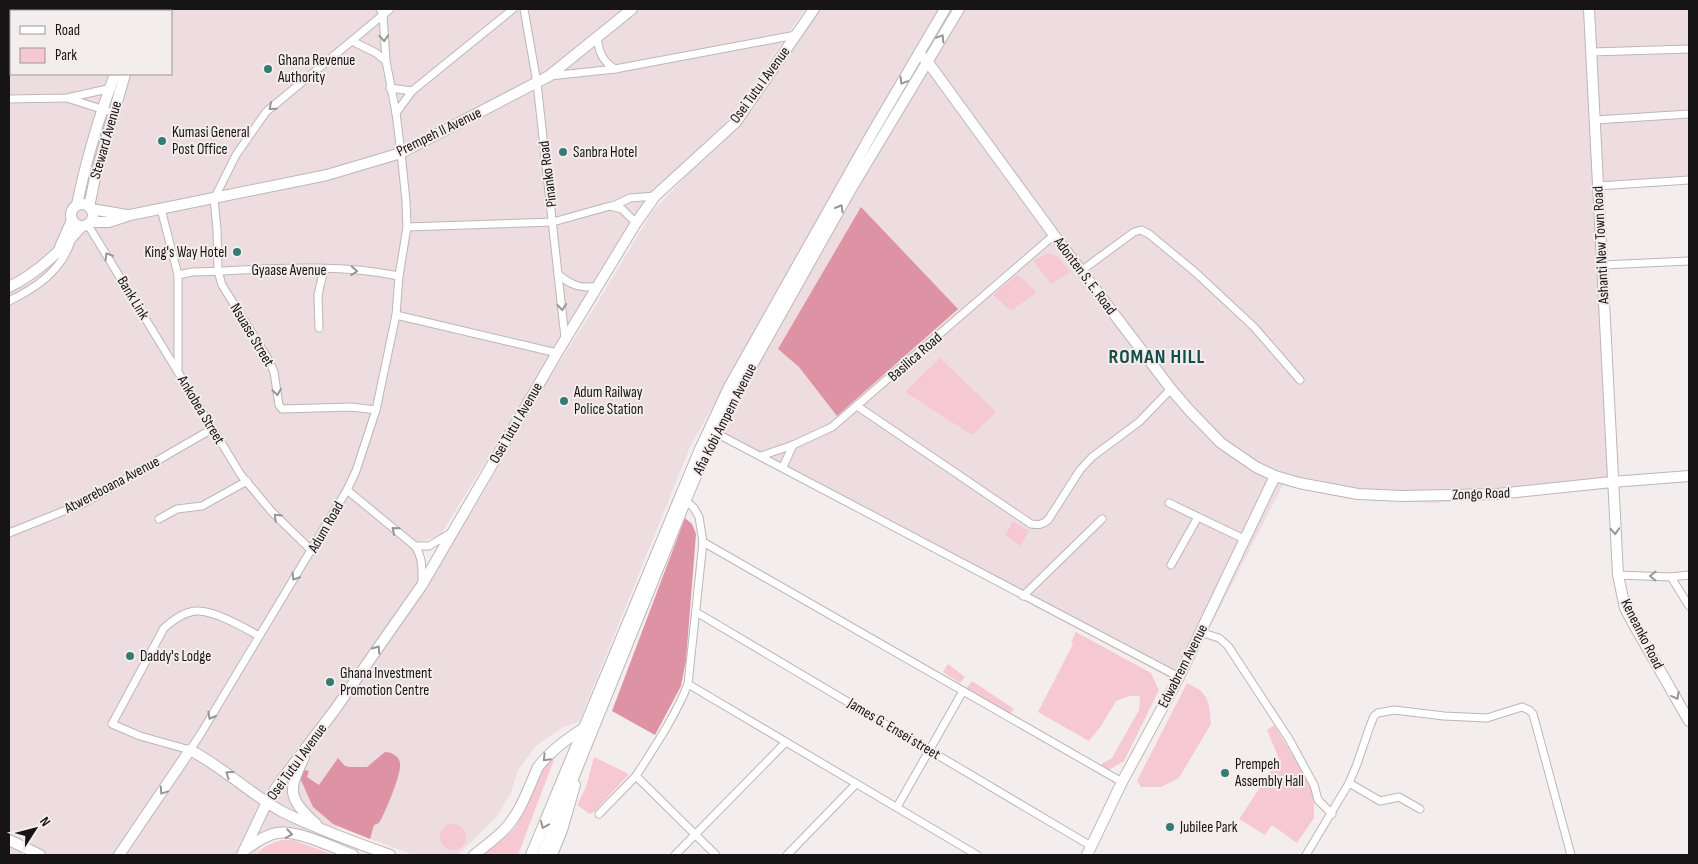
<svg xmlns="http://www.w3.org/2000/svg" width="1698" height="864" viewBox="0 0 1698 864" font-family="'Sofia Sans Condensed',sans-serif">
  <rect width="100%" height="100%" fill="#f4edee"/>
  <g fill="#eddde0" fill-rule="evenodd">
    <path d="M9,9H805L731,117L709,141L671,175L638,213L440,536L420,542L419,566L417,572L430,580L486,488L551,375L596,305L652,212L689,173L730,135L753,109L819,9H940L881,108L691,445L579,722L563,727L535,747L518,770L511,792L498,815L458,855H414L338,827L325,851L302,841L283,837L267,840L255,855H9ZM11,11H171V74H11Z"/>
    <polygon points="961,9 1689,9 1689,182 1603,189 1616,488 1434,503 1347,499 1283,485 1181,684 718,438 824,231"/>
  </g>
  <g fill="#f6c9d2">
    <polygon points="1048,253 1057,256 1071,272 1051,284 1033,261"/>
    <polygon points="1017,275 1028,283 1036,293 1011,311 993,295"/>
    <polygon points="940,358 996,412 972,435 905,392"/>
    <polygon points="1013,521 1029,531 1020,546 1005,535"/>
    <polygon points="1076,632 1151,673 1159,690 1124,761 1109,770 1100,765 1112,758 1139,710 1140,696 1129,696 1116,701 1101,726 1089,741 1038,712 1073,644 1071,642"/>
    <polygon points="948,664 965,677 960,683 943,672"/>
    <polygon points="972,681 1014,709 1010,714 967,688"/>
    <polygon points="1187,683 1200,690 1206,697 1209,705 1211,724 1179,778 1161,787 1141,787 1137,781"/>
    <polygon points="1274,725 1314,790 1314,818 1297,843 1272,825 1265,835 1239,819 1279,759 1267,730"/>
    <path d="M555,757L518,855H482C494,846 509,837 517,824C531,801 532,774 555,757Z"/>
    <polygon points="594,757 629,774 594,812 590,814 577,805 586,787"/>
    <circle cx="453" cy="837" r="13"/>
    <path d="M282,840H293L334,855H257C261,846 273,843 282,840Z"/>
  </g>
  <g fill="#dd93a3">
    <polygon points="47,9 129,9 130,11 45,11"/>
    <polygon points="861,207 958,309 837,416 799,367 778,349"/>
    <polygon points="685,518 692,524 696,534 686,660 681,686 655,735 612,711"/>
    <path d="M385,752C392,752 399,756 400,763C402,773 385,813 379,823L374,825L370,839L333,824L313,807L300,778L304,770L309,771L307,777L319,785L338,758L345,766L350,767H367Z"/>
  </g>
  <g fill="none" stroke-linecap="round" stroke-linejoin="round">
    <defs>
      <g id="street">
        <polyline points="524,9 537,83 565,338"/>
        <path d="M597,37C599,52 602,61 615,69"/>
        <polyline points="352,41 376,53 386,61"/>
        <polyline points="1591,52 1689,49"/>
        <polyline points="550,76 615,69 796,35"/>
        <polyline points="390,88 412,91"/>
        <polyline points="67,98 114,113"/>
        <polyline points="9,99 67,98 112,88"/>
        <polyline points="396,113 412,91 513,9"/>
        <polyline points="1595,120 1689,114"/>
        <polyline points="1598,186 1689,180"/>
        <polyline points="613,206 630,198 655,196"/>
        <polyline points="161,209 178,275 178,372 241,475 272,512 312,551"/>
        <polyline points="88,225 178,372"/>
        <polyline points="407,227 553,222 610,206 622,209 636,223"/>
        <polyline points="1603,265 1689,261"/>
        <polyline points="1081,271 1134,232 1141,230 1149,234 1195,272 1254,327 1300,380"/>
        <path d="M178,275L192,272C261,270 331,262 399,276"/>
        <path d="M559,275C572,286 582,289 599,286"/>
        <path d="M9,301C36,288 61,271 71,241"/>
        <polyline points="396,315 557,353"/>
        <polyline points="319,328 318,295 324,269"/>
        <path d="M857,406L1031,524C1039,525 1042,525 1048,520L1080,470L1092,457L1139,422L1171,389"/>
        <polyline points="376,410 351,407 282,409 279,405 274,372 267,357 222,285 218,271 217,229 214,199 236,155 266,112 390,9"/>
        <polyline points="712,431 1179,677"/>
        <polyline points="761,456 793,445 832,427 1054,235"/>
        <polyline points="783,467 793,445"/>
        <path d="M347,490L415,546C423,558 422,569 422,583"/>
        <polyline points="1169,503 1244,539"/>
        <polyline points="159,519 177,509 202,506 247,481"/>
        <polyline points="9,533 84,503 212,429"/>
        <polyline points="703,542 1122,782"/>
        <polyline points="415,546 429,546 451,533"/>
        <polyline points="1171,565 1198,517"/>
        <polyline points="1618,575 1671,577 1689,575"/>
        <polyline points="1671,577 1689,606"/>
        <polyline points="1023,596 1102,519"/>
        <polyline points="696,612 1091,846"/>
        <polyline points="1200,632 1219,638 1228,646 1289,739 1314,785 1318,800 1332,814"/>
        <path d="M259,636C243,627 214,610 196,611C184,612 173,620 164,628L112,724L140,736L190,750L200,735L347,490L356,471L376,410L396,315L399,276L407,227L406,201L401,153L396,113L386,61L383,15L380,9"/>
        <polyline points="688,684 977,855"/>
        <path d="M636,776C655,746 675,717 688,684L703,542L699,517L694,508L684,499"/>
        <polyline points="1349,783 1380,801 1399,797 1420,809"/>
        <polyline points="897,807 963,691"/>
        <polyline points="599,814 636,776 716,855"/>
        <polyline points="675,855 785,743"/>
        <polyline points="787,855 856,784"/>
        <polyline points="1306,855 1349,783 1357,764 1370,726 1374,716 1378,713 1394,710 1444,716 1487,718 1522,707 1529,710 1533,714 1571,855"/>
      </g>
      <g id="secondary">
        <polyline points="1589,9 1618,575 1625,608 1634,625 1689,721"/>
        <polyline points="138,11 138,9"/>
        <polyline points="919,54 927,61 1054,235 1171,389 1189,410 1221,443 1256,467 1275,476 1299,483 1358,494 1402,496 1498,494 1612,482 1689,476"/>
        <circle cx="82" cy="215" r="11"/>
        <path d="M77,205C86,160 99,117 115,74"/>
        <polyline points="89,207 95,178 125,74"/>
        <polyline points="91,209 127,215"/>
        <polyline points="91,222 109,222 130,215 327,175 401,153 549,76 632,9"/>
        <polyline points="60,247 72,220"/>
        <path d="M9,287C38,273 61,250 82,226"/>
        <path d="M304,757C288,791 287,797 316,824"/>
        <polyline points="9,840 40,855"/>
        <path d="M246,849C255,843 265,835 277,833C296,829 334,848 353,855"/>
        <path d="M119,855L190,750C223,767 250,794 283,812C317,829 354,842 390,855"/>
        <polyline points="242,855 267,802 280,782 334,711 422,585 557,353 636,223 655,196 736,122 814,9"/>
        <path d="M474,855C484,847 495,839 504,830C521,812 528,789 538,767C550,751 568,738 584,728"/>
        <polyline points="531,855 700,449 729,387 871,135 945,9"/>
        <polyline points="542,855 692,485 728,408 851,189 959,9"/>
        <polyline points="552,855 562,830 575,785"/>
        <polyline points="1087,855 1122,782 1179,677 1275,476"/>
      </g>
    </defs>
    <use href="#street" stroke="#bdb6b8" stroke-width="9"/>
    <use href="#secondary" stroke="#bdb6b8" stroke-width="12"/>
    <use href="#street" stroke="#fff" stroke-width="7"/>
    <use href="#secondary" stroke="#fff" stroke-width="10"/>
  </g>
  <defs><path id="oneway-chevron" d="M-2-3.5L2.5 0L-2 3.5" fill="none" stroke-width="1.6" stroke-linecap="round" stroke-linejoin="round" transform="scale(1.25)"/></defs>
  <g stroke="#979596">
    <use href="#oneway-chevron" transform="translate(384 38) rotate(86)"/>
    <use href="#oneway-chevron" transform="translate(941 38) rotate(-58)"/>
    <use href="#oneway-chevron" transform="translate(903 81) rotate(121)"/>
    <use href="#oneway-chevron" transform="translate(272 107) rotate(139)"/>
    <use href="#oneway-chevron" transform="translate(840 208) rotate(-60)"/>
    <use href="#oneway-chevron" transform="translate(108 256) rotate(-121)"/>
    <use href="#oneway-chevron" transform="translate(354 271) rotate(4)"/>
    <use href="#oneway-chevron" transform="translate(562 307) rotate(84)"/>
    <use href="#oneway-chevron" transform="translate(277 392) rotate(81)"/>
    <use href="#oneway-chevron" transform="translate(277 517) rotate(-136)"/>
    <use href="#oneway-chevron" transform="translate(395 530) rotate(-141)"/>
    <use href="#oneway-chevron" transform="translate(1615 531) rotate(87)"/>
    <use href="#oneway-chevron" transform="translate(1653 576) rotate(-179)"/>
    <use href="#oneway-chevron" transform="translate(295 577) rotate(122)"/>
    <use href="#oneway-chevron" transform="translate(377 649) rotate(-55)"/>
    <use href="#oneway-chevron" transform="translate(1676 696) rotate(61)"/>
    <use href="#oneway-chevron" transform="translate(211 716) rotate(120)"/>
    <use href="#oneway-chevron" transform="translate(546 758) rotate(135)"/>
    <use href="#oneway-chevron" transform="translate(229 774) rotate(-144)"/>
    <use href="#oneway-chevron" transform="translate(163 791) rotate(124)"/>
    <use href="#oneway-chevron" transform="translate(544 825) rotate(113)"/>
    <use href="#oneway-chevron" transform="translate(289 834) rotate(9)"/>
  </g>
  <g fill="#347b73" stroke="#f4edee" stroke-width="2">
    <circle cx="268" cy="69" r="5"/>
    <circle cx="162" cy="141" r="5"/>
    <circle cx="563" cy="152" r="5"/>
    <circle cx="237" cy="252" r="5"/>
    <circle cx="564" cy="401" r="5"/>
    <circle cx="130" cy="656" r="5"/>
    <circle cx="330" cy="682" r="5"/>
    <circle cx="1225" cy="773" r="5"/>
    <circle cx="1170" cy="827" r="5"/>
  </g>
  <g text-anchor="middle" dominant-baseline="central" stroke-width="4" stroke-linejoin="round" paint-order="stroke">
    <g font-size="15" fill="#171415" stroke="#f4edee" text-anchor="start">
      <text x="278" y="60">Ghana Revenue<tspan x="278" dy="17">Authority</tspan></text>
      <text x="172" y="132">Kumasi General<tspan x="172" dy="17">Post Office</tspan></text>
      <text x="573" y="152">Sanbra Hotel</text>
      <text x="227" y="252" text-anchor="end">King's Way Hotel</text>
      <text x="574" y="392">Adum Railway<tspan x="574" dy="17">Police Station</tspan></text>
      <text x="140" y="656">Daddy's Lodge</text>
      <text x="340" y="673">Ghana Investment<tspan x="340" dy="17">Promotion Centre</tspan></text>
      <text x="1235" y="764">Prempeh<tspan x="1235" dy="17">Assembly Hall</tspan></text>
      <text x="1180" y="827">Jubilee Park</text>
    </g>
    <g font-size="15" fill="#171415" stroke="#f4edee">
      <text transform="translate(760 85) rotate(-54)">Osei Tutu I Avenue</text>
      <text transform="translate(439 132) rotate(-26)">Prempeh II Avenue</text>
      <text transform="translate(106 140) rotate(-74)">Steward Avenue</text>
      <text transform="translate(548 174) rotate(-97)">Pinanko Road</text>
      <text transform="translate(1601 245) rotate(-93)">Ashanti New Town Road</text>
      <text x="289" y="270">Gyaase Avenue</text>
      <text transform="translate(1085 276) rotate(53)">Adonten S. E. Road</text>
      <text transform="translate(133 298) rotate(59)">Bank Link</text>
      <text transform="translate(252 335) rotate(59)">Nsuase Street</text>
      <text transform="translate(915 357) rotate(-41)">Basilica Road</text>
      <text transform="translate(201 410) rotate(59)">Ankobea Street</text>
      <text transform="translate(725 419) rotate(-63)">Afia Kobi Ampem Avenue</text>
      <text transform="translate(516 423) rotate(-60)">Osei Tutu I Avenue</text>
      <text transform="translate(112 485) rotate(-28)">Atwereboana Avenue</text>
      <text transform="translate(1481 494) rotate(-2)">Zongo Road</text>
      <text transform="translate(326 527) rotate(-60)">Adum Road</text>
      <text transform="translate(1642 634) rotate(63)">Keneanko Road</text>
      <text transform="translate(1183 666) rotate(-63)">Edwabrem Avenue</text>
      <text transform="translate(894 729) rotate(31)">James G. Ensei street</text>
      <text transform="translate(297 762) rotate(-54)">Osei Tutu I Avenue</text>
    </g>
    <g font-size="20" font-weight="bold" letter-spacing="1" fill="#124e48" stroke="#f4edee">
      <text x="1157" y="357">ROMAN HILL</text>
    </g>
  </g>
  <rect width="1698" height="864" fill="none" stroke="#171415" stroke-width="20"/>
  <rect x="10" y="10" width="162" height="65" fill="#f4edee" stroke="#9c9697"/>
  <rect x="20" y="26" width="25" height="8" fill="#ffffff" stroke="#9c9697"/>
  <text x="55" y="35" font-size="15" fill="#171415">Road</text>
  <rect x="20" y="48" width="25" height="15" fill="#f6c9d2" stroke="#9c9697"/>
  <text x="55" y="60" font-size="15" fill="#171415">Park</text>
  <g transform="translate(35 829) rotate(54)" stroke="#f4edee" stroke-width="4" paint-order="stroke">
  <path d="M0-4L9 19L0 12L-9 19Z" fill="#171415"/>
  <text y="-8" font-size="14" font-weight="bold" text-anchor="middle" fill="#171415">N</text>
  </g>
</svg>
